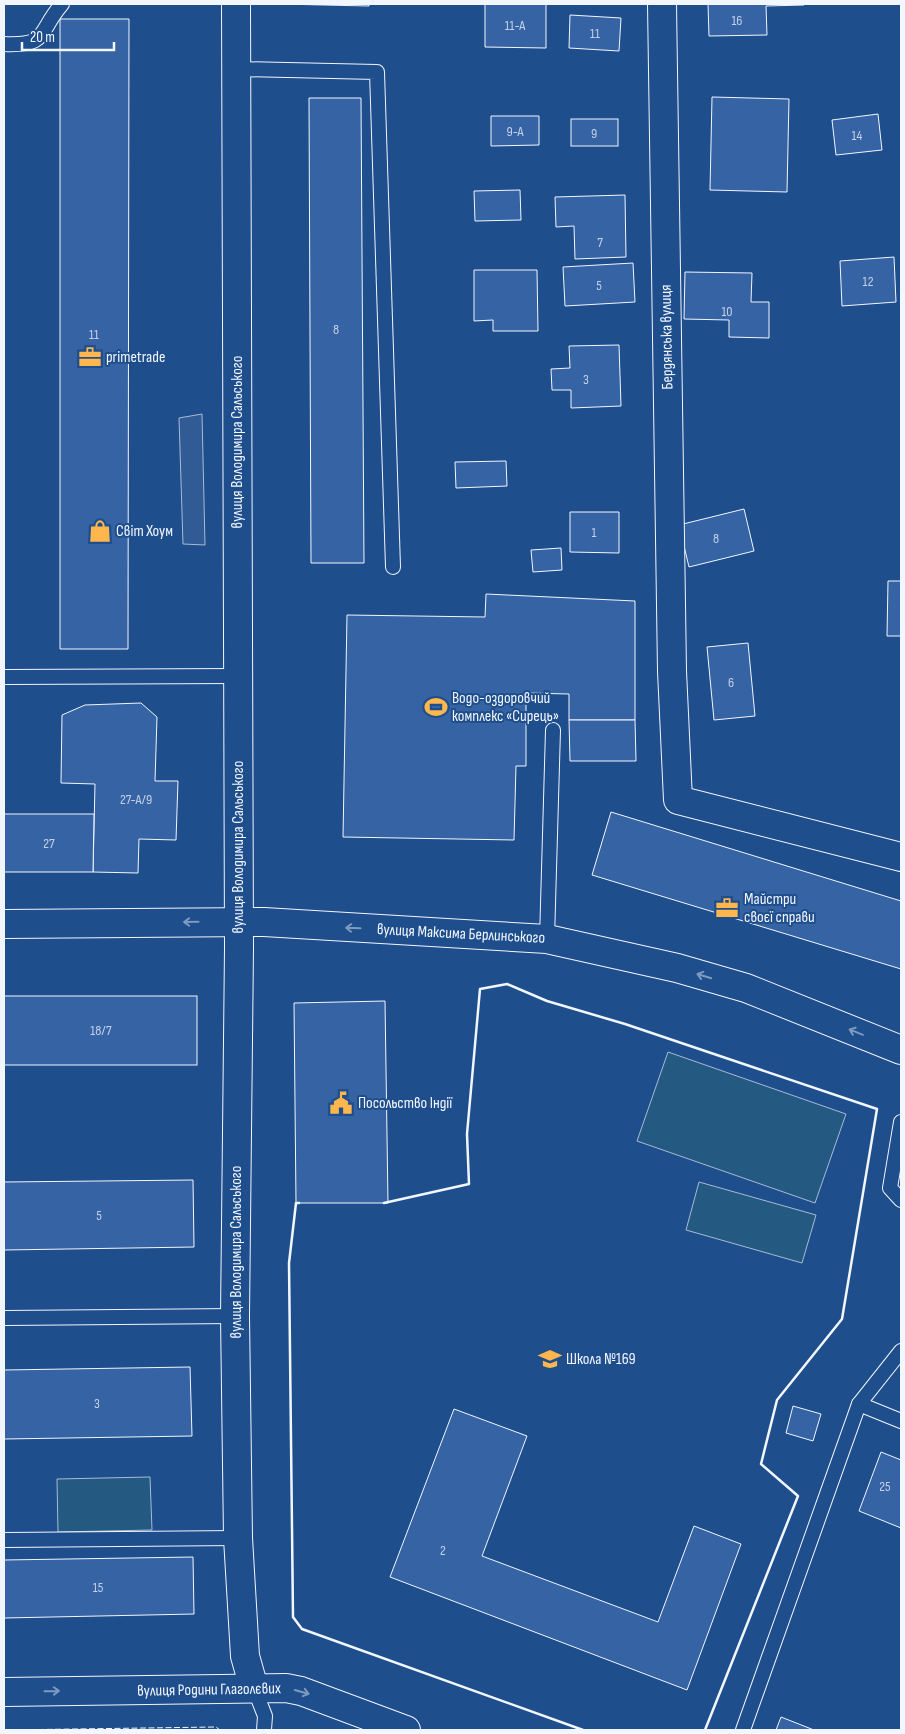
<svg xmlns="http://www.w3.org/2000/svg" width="905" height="1734" viewBox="0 0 905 1734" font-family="'Sofia Sans Condensed',sans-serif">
  <rect width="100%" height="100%" fill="#1f4e8c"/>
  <g fill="#245a82" stroke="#a8bbd7">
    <polygon points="668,1052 846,1114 815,1203 637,1141"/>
    <polygon points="699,1182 816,1215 802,1263 686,1230"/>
    <polygon points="150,1477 152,1530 58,1532 57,1479"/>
  </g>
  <polygon fill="#305b95" stroke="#a8bbd7" points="202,414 205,545 183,544 179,418"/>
  <g fill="#3563a3" stroke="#f2f6ff">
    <polygon points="279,4 369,4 369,6"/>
    <polygon points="485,4 546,4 546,48 485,47"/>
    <polygon points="708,4 804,4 804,5 766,6 767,35 709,36"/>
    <polygon points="570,15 621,18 619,51 569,48"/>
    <polygon points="60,19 129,19 128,649 60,649"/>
    <polygon points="712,97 789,99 787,192 710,190"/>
    <polygon points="309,98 361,98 364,563 311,563"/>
    <polygon points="878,114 882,150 836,155 832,120"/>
    <polygon points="491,116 539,116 539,145 491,146"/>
    <rect x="571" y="119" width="47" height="27"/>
    <polygon points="520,190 521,220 475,221 474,191"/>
    <polygon points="625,195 626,257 575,259 574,226 556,227 555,197"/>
    <polygon points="894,257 896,302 842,306 840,261"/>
    <polygon points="633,263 635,302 565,306 563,267"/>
    <polygon points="474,270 537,270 538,331 493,331 493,320 474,321"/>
    <polygon points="685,272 752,273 751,302 769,302 769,338 729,337 729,320 684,319"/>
    <polygon points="619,345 621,406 571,408 571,390 552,390 551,369 570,368 569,346"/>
    <polygon points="506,461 507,486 456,488 455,462"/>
    <polygon points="744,509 754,551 689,567 679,525"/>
    <polygon points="570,512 619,512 619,553 570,552"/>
    <polygon points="561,548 562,570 533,572 531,550"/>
    <polygon points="888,581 901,581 901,636 887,636"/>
    <polygon points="486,594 635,601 635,720 569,720 569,694 526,693 526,766 516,766 514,840 343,837 347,615 485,617"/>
    <polygon points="748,643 755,716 714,720 707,647"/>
    <polygon points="141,703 157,717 155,781 178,781 176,840 139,839 138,873 93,872 95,784 61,783 62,715 85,705"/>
    <polygon points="569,720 635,720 636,761 570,761"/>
    <polygon points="611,812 901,901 901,969 592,875"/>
    <polygon points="4,814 94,814 93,872 4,872"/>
    <rect x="4" y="996" width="193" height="69"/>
    <polygon points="385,1001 388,1203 296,1203 294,1003"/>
    <polygon points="193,1180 194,1247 4,1250 4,1182"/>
    <polygon points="190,1367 192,1436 4,1439 4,1370"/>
    <polygon points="793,1406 821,1414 813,1441 786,1433"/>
    <polygon points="454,1409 527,1436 482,1556 658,1622 694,1526 741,1544 687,1690 390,1577"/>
    <polygon points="881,1452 901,1460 901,1528 859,1511"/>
    <polygon points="193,1557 194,1614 4,1618 4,1560"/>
    <polygon points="781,1717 814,1730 776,1730"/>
  </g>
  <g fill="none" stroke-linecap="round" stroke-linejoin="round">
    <defs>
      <g id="lane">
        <path d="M4,44C49,46 37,33 62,4"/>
        <polyline points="237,69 377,72 393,567"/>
        <polyline points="4,677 237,676"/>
        <polyline points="547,939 553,730"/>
        <polyline points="901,1122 890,1188 901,1200"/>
        <polyline points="4,1318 235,1316"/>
        <polyline points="859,1404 901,1421"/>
        <polyline points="4,1540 238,1538"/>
        <polyline points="254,1688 265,1716 264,1730"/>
        <polyline points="743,1730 859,1404 901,1351"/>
      </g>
      <g id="street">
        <polyline points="236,4 239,948 235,1316 238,1538 245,1656 254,1688"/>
        <polyline points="662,4 672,671 678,800 901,857"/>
      </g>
      <g id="secondary">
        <polyline points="4,924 264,922 547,939 677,968 746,988 901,1050"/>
        <polyline points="4,1692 286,1688 301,1691 406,1730"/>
      </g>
    </defs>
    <use href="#lane" stroke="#f2f6ff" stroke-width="16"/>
    <use href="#street" stroke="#f2f6ff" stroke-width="30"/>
    <use href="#secondary" stroke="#f2f6ff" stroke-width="30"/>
    <use href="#lane" stroke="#1f4e8c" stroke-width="14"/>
    <use href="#street" stroke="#1f4e8c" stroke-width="28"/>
    <use href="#secondary" stroke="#1f4e8c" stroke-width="28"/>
    <polyline stroke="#f2f6ff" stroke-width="1" stroke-dasharray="6 2.5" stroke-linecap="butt" points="4,1730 216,1727 220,1730"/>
    <g stroke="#f2f6ff" stroke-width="2.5">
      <polyline points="299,1203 296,1203 289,1263 293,1617 302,1629 583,1730"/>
      <polyline points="384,1203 469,1184 467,1134 480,989 507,984 547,1001 625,1024 877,1109 842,1319 777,1400 761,1464 798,1496 705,1730"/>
    </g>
  </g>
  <defs><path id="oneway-shaft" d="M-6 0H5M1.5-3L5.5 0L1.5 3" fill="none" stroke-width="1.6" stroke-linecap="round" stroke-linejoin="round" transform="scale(1.25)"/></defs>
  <g stroke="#7e9ac0">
    <use href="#oneway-shaft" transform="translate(191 922) rotate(179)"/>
    <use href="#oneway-shaft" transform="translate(353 928) rotate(-178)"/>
    <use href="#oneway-shaft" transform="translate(704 976) rotate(-163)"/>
    <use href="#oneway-shaft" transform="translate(856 1032) rotate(-158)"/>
    <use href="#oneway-shaft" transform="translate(52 1691) rotate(-1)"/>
    <use href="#oneway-shaft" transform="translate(302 1692) rotate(16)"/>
  </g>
  <defs>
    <symbol id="office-bare" viewBox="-9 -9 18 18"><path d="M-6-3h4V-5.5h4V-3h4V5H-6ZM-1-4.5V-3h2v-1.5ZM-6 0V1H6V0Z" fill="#ffb74d" stroke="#1f4e8c" stroke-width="2.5" paint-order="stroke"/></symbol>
    <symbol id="shop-bare" viewBox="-9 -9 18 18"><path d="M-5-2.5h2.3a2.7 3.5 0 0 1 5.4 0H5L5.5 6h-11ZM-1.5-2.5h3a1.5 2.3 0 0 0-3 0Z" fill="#ffb74d" stroke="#1f4e8c" stroke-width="2.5" paint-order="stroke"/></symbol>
    <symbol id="stadium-bare" viewBox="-9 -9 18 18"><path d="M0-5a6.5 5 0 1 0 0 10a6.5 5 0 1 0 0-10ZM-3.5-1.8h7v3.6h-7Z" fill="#ffb74d" stroke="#1f4e8c" stroke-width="2.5" paint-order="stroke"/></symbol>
    <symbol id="civic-bare" viewBox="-9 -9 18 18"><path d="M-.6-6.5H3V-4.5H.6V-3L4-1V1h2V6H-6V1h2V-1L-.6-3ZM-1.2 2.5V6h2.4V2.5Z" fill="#ffb74d" stroke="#1f4e8c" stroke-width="2.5" paint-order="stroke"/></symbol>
    <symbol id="school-bare" viewBox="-9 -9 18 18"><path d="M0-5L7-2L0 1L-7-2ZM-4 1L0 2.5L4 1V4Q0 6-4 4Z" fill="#ffb74d" stroke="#1f4e8c" stroke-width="2.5" paint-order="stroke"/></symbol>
  </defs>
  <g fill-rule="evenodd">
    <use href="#office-bare" x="74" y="341" width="32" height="32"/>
    <use href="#shop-bare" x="84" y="515" width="32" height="32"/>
    <use href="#stadium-bare" x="420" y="691" width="32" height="32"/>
    <use href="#office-bare" x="711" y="892" width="32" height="32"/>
    <use href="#civic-bare" x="325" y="1087" width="32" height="32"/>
    <use href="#school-bare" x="534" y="1343" width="32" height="32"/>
  </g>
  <g text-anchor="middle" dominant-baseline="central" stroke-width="4" stroke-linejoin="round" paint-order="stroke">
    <g font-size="14" fill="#c3d1e8">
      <text x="737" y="20">16</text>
      <text x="515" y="25">11-А</text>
      <text x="595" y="33">11</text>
      <text x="515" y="131">9-А</text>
      <text x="594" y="133">9</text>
      <text x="857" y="135">14</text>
      <text x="600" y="242">7</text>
      <text x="868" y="281">12</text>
      <text x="599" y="285">5</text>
      <text x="727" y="311">10</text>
      <text x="336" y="329">8</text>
      <text x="94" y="334">11</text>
      <text x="586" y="379">3</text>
      <text x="594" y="532">1</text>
      <text x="716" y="538">8</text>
      <text x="731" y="682">6</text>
      <text x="136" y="799">27-А/9</text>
      <text x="49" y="843">27</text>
      <text x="101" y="1030">18/7</text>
      <text x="99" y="1215">5</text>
      <text x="97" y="1403">3</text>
      <text x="885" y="1486">25</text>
      <text x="443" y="1550">2</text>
      <text x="98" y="1587">15</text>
    </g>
    <g font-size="16" fill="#f2f6ff" stroke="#1f4e8c">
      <text transform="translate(667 337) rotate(-91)">Бердянська вулиця</text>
      <text transform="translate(237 442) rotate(-90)">вулиця Володимира Сальського</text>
      <text transform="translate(238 847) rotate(-90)">вулиця Володимира Сальського</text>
      <text transform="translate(461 934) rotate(3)">вулиця Максима Берлинського</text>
      <text transform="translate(236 1252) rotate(-90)">вулиця Володимира Сальського</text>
      <text transform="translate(209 1690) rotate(-1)">вулиця Родини Глаголєвих</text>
    </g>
    <g font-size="16" fill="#f2f6ff" stroke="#1f4e8c" text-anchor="start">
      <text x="106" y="357">primetrade</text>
      <text x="116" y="531">Світ Хоум</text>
      <text x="452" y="698">Водо-оздоровчий<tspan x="452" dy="18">комплекс «Сирець»</tspan></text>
      <text x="744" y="899">Майстри<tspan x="744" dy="18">своєї справи</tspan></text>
      <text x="358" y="1103">Посольство Індії</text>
      <text x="566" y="1359">Школа №169</text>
    </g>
  </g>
  <rect width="905" height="1734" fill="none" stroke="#f2f6ff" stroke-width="10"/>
  <path d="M22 42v8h92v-8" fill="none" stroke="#f2f6ff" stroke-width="2.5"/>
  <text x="30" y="42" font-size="15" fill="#f2f6ff" stroke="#1f4e8c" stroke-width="4" paint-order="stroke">20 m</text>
</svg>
